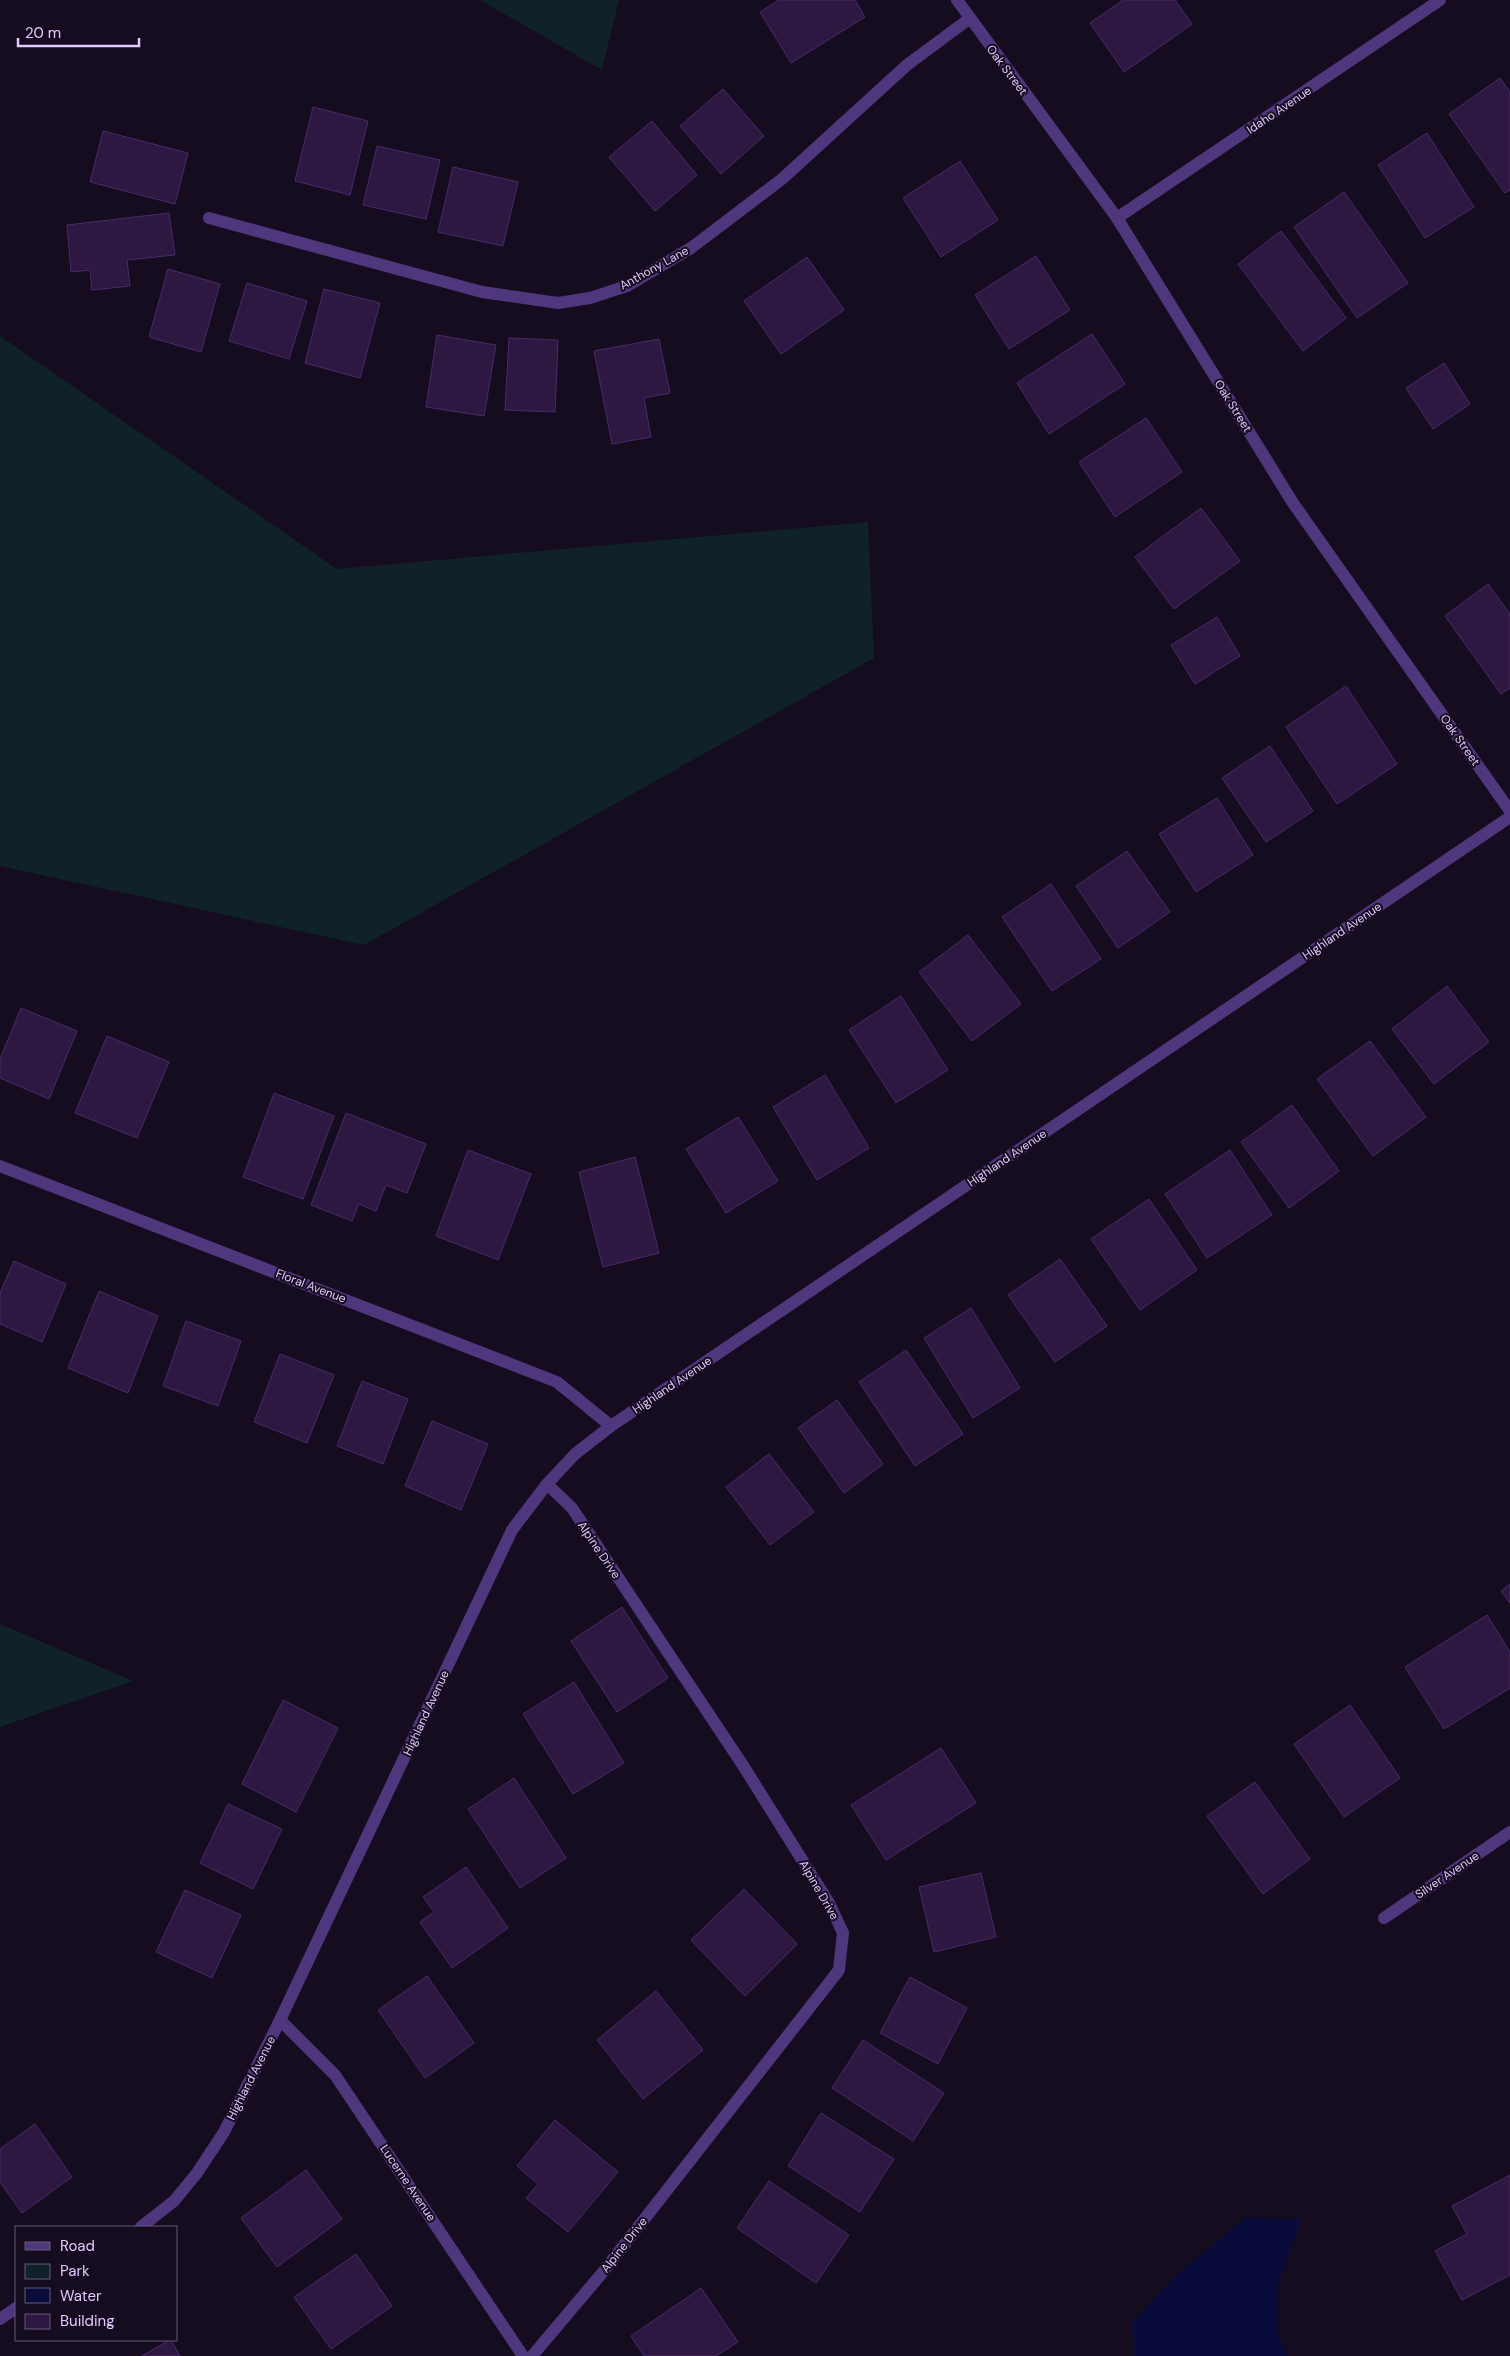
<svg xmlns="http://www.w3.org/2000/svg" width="1510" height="2356" viewBox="0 0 1510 2356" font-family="'DM Sans',sans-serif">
  <rect width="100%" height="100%" fill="#150c1f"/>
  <g fill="#0f2229">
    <polygon points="480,0 619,0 602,70"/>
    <polygon points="0,336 337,569 868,522 874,658 364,945 0,866"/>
    <polygon points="0,1624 133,1681 0,1727"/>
  </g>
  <polygon fill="#090c3b" points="1246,2218 1302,2219 1277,2287 1278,2336 1288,2356 1134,2356 1132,2323 1174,2277"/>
  <g fill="#2c1840" stroke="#4a2a6c">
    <polygon points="779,0 855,0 865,17 791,63 760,12"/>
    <polygon points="1123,0 1175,0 1192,24 1124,72 1090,23"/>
    <polygon points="1500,78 1510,92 1510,190 1505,193 1449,114"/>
    <polygon points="723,89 764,136 721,174 680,126"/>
    <polygon points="313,107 368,121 350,195 295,181"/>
    <polygon points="652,121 697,175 655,211 609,157"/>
    <polygon points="103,131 188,153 175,204 90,182"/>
    <polygon points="1427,133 1474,207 1425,238 1378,165"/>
    <polygon points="377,146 440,160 426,219 363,205"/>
    <polygon points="960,161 998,220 941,257 903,198"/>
    <polygon points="453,167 518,182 503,246 438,232"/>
    <polygon points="1344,192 1408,283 1357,318 1294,227"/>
    <polygon points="169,213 175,255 127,260 130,286 92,290 90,270 71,272 67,225"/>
    <polygon points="1281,231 1346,318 1303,351 1238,264"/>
    <polygon points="1036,256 1070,310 1009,349 975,295"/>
    <polygon points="807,257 844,310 781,354 744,301"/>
    <polygon points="168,269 220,284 201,352 149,337"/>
    <polygon points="247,283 307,301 289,359 229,341"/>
    <polygon points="324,289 380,303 360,378 305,363"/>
    <polygon points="1092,334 1125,384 1049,434 1017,383"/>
    <polygon points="437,335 496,345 484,416 426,407"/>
    <polygon points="509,338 558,340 555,412 505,410"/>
    <polygon points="659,339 670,393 644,398 651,437 612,444 594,351"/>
    <polygon points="1444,363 1470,404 1433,429 1406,388"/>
    <polygon points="1146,418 1182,472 1115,517 1079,462"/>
    <polygon points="1201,508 1240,561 1174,609 1135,557"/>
    <polygon points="1488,584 1510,614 1510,688 1501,694 1445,616"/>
    <polygon points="1217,617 1240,656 1195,684 1171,645"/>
    <polygon points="1346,686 1397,764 1337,804 1286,727"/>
    <polygon points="1270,746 1313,811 1266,842 1222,778"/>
    <polygon points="1217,798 1253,855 1196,892 1159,834"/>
    <polygon points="1127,851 1170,912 1118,948 1076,886"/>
    <polygon points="1051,884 1101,959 1052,991 1002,917"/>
    <polygon points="968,935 1021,1004 972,1041 919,972"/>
    <polygon points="1447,986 1489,1042 1434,1084 1392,1029"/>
    <polygon points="901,996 948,1070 896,1103 849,1030"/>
    <polygon points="21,1008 77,1031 49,1099 0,1078 0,1059"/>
    <polygon points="107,1036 169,1062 137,1138 75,1113"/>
    <polygon points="1370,1041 1426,1117 1373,1156 1317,1079"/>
    <polygon points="825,1075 869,1148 817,1180 773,1107"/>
    <polygon points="274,1093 334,1116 303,1199 243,1177"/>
    <polygon points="1292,1105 1339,1171 1289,1208 1241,1142"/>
    <polygon points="346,1113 426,1144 407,1193 386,1185 376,1211 359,1204 352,1221 311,1205"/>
    <polygon points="738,1117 778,1181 726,1213 686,1149"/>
    <polygon points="468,1150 531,1174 498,1260 436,1236"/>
    <polygon points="1230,1150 1272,1215 1207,1258 1165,1194"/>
    <polygon points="635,1157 659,1253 603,1267 579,1172"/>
    <polygon points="1149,1199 1197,1270 1140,1310 1091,1239"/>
    <polygon points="1060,1259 1107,1326 1055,1362 1008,1295"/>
    <polygon points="14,1261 66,1284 42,1342 0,1324 0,1293"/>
    <polygon points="99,1291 158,1316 128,1393 68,1368"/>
    <polygon points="971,1308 1020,1388 973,1418 924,1338"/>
    <polygon points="186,1321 241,1341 218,1406 163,1386"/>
    <polygon points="906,1350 963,1434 915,1466 859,1382"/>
    <polygon points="280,1354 334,1375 307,1443 254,1422"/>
    <polygon points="362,1381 408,1399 383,1464 337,1446"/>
    <polygon points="837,1400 883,1464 844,1493 798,1428"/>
    <polygon points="432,1421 488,1444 461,1510 405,1486"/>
    <polygon points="769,1454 814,1512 770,1545 726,1487"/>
    <polygon points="1510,1584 1510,1603 1501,1591"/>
    <polygon points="622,1607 668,1678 617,1712 571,1641"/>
    <polygon points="1487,1615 1510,1652 1510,1688 1444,1729 1405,1667"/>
    <polygon points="574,1682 624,1763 573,1794 523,1714"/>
    <polygon points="283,1700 338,1728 296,1812 242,1784"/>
    <polygon points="1350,1705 1400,1778 1344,1817 1294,1744"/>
    <polygon points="941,1748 976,1803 886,1860 851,1805"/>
    <polygon points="514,1778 566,1858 520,1888 468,1809"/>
    <polygon points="1255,1782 1310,1859 1263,1894 1207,1816"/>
    <polygon points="228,1804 282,1829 253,1889 200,1863"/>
    <polygon points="466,1867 508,1928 452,1968 420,1922 434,1912 423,1897"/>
    <polygon points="981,1873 996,1937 934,1952 919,1887"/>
    <polygon points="744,1889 797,1944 745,1996 691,1940"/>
    <polygon points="185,1890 241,1915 212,1978 156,1952"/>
    <polygon points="427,1976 474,2043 425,2078 378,2010"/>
    <polygon points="910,1977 967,2008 938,2064 880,2033"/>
    <polygon points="656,1991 703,2050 643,2099 597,2040"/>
    <polygon points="863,2040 944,2093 913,2141 832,2088"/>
    <polygon points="821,2113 894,2159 860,2212 788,2166"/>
    <polygon points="555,2120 618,2172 568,2232 526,2198 538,2184 517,2166"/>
    <polygon points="35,2124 72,2177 22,2213 0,2182 0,2149"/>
    <polygon points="306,2170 342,2219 277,2267 241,2218"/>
    <polygon points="1510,2175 1510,2275 1462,2300 1435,2251 1467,2234 1452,2206"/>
    <polygon points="769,2181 849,2235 816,2283 737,2228"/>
    <polygon points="356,2254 392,2306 331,2349 294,2297"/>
    <polygon points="701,2288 738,2342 716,2356 644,2356 631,2336"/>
    <polygon points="171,2340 180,2356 142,2356 169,2340"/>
  </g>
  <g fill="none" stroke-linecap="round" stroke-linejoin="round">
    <g stroke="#4f377e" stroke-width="12">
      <polyline points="957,0 1117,218 1293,503 1510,811"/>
      <polyline points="209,218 482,292 558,303 590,298 627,286 691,248 782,179 907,65 969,19"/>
      <polyline points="1117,218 1440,0"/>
      <polyline points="0,1166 557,1382 611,1426"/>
      <polyline points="1384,1918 1510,1832"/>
      <polyline points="280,2020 335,2075 523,2356"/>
      <polyline points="141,2227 174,2201 197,2173 224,2132 280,2020 512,1530 547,1484 575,1454 611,1426 1510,817"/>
      <polyline points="0,2319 16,2308"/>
      <polyline points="532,2356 603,2272 839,1970 843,1933 829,1903 744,1767 572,1508 547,1484"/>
    </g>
  </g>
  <g text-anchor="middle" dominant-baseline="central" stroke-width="4" stroke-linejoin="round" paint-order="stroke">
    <g font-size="12" fill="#e0caff" stroke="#150c1f">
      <text transform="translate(1007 70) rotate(53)">Oak Street</text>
      <text transform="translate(1279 110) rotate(-34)">Idaho Avenue</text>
      <text transform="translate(654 268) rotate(-29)">Anthony Lane</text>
      <text transform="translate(1233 406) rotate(58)">Oak Street</text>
      <text transform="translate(1460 740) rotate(55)">Oak Street</text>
      <text transform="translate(1342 931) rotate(-34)">Highland Avenue</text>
      <text transform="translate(1007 1158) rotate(-34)">Highland Avenue</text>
      <text transform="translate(311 1286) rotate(21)">Floral Avenue</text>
      <text transform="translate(672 1385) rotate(-34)">Highland Avenue</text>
      <text transform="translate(599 1550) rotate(56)">Alpine Drive</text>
      <text transform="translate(426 1713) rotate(-65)">Highland Avenue</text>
      <text transform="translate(1447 1875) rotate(-34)">Silver Avenue</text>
      <text transform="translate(819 1890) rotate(60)">Alpine Drive</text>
      <text transform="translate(251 2078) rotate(-63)">Highland Avenue</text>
      <text transform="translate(408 2183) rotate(56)">Lucerne Avenue</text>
      <text transform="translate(624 2245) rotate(-52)">Alpine Drive</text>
    </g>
  </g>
  <rect x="15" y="2226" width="162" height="115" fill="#150c1f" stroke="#665879"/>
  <rect x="25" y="2242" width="25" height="8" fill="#4f377e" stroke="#665879"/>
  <text x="60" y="2251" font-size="15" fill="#e0caff">Road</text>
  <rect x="25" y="2264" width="25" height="15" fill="#0f2229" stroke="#665879"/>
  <text x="60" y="2276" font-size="15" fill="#e0caff">Park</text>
  <rect x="25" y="2288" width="25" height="15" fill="#090c3b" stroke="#665879"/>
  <text x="60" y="2301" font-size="15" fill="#e0caff">Water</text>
  <rect x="25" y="2314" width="25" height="15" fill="#2c1840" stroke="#665879"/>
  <text x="60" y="2326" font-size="15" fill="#e0caff">Building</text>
  <path d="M18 38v8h121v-8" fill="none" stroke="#e0caff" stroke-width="2.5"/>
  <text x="25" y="38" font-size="15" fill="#e0caff" stroke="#150c1f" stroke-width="4" paint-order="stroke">20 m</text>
</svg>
